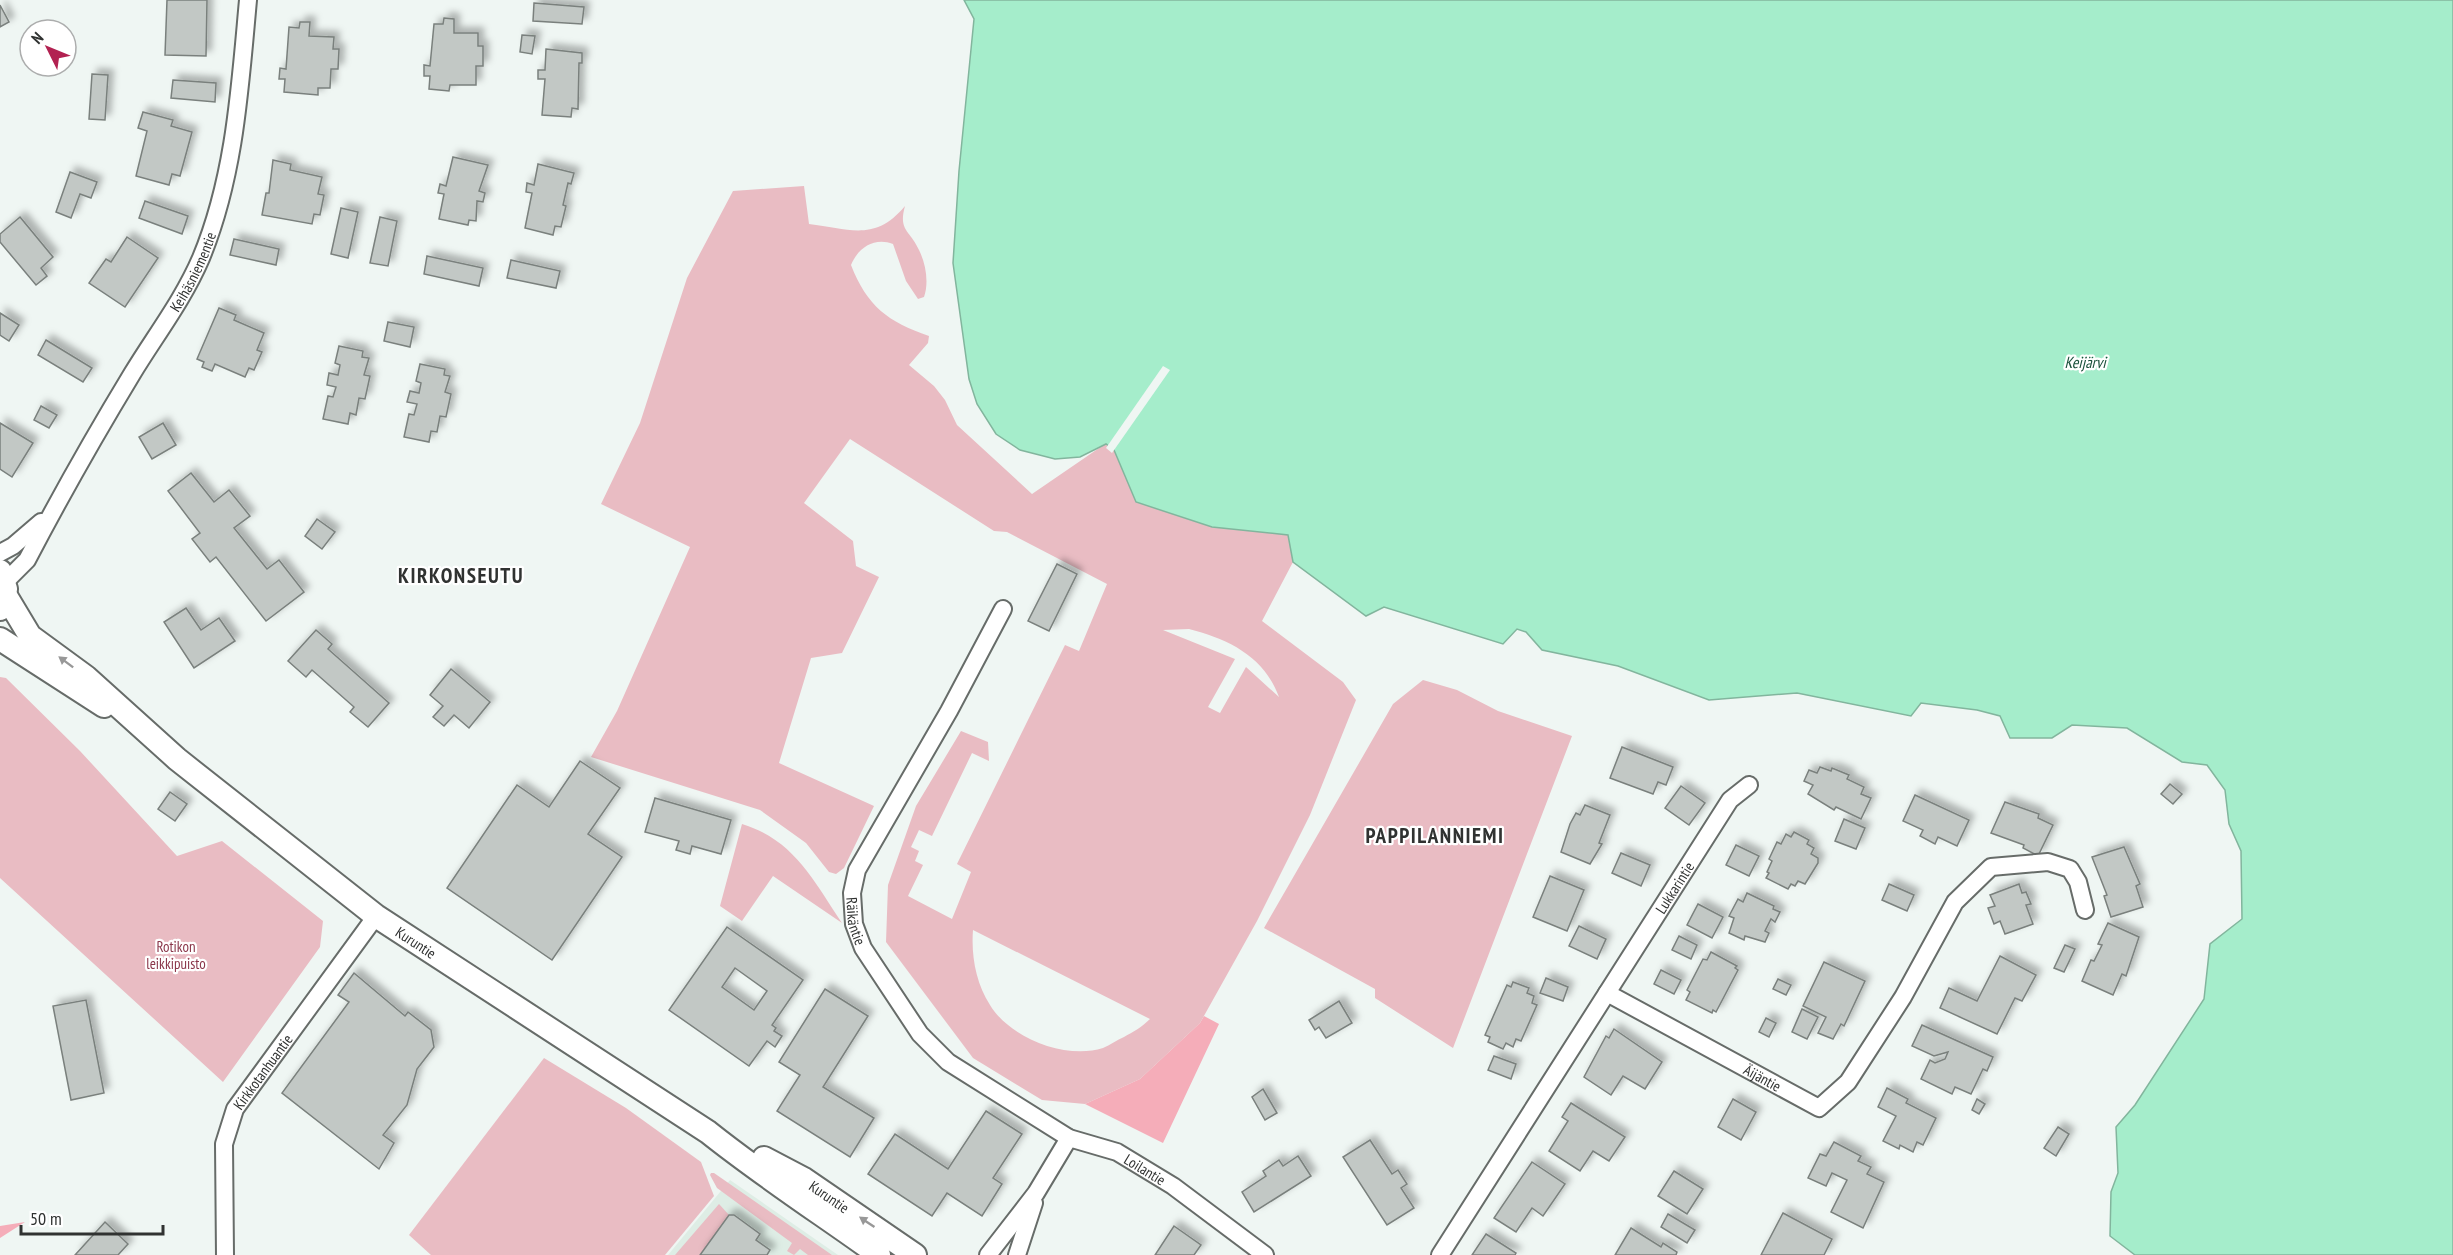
<svg xmlns="http://www.w3.org/2000/svg" width="2453" height="1255" viewBox="0 0 2453 1255" font-family="'PT Sans Narrow',sans-serif">
  <defs>
    <filter id="shadow"><feDropShadow dx="5.5" dy="-5.5" stdDeviation="3" flood-color="#0004"/></filter>
  </defs>
  <rect width="100%" height="100%" fill="#eff6f3"/>
  <polygon fill="#deede5" points="730,1180 838,1255 668,1255"/>
  <g fill="#e9bcc3" fill-rule="evenodd">
    <path d="M804,186L809,224C850,229 875,242 905,206C898,231 910,230 919,250C926,264 929,283 924,297L918,299L906,281L893,244C874,237 858,248 851,265C867,306 888,322 929,336L928,343L909,365L934,386L945,400L957,425L1032,494L1105,444L1114,450L1137,502L1212,527L1288,535L1293,562L1262,621L1343,682L1356,700L1310,815L1257,921L1200,1023L1140,1079L1085,1104L1042,1100L973,1058L886,942L888,885L916,806L961,731L988,742L989,761L972,753L932,836L919,830L911,847L919,851L915,861L923,865L908,896L952,919L971,872L957,864L1065,645L1079,651L1107,584L1007,532L994,531L850,439L804,503L853,541L856,566L879,577L842,653L811,658L779,763L874,806L844,868L836,874L829,872L806,843L760,810L591,757L617,711L690,547L601,504L640,423L687,278L733,191ZM1189,629C1228,639 1264,656 1279,697L1246,667L1220,713L1208,707L1235,659L1163,630ZM973,930L1150,1019C1142,1027 1133,1032 1124,1037C1117,1040 1110,1045 1103,1048C1066,1060 1010,1038 990,1005C976,983 971,956 973,930Z"/>
    <polygon points="0,677 6,678 80,751 177,856 222,841 323,921 320,947 223,1082 0,878"/>
    <polygon points="1423,680 1457,690 1498,711 1572,736 1453,1048 1375,998 1375,989 1264,928 1393,704"/>
    <path d="M742,824C794,840 813,880 842,923L773,876L742,921L720,906Z"/>
    <polygon points="544,1058 626,1108 701,1162 714,1196 665,1255 431,1255 409,1235"/>
    <polygon points="711,1173 714,1173 832,1255 808,1255 800,1249 794,1255 787,1251 792,1243 717,1188 710,1175"/>
    <polygon points="719,1204 729,1215 700,1255 675,1255"/>
  </g>
  <g fill="#f5adb9">
    <polygon points="1204,1016 1219,1024 1163,1143 1085,1104 1140,1079 1200,1023"/>
    <polygon points="25,1222 0,1238 0,1226"/>
  </g>
  <polygon fill="#a5edcb" stroke="#82b59d" stroke-width="1.5" points="964,0 2453,0 2453,1255 2135,1255 2110,1236 2111,1192 2118,1173 2116,1127 2135,1105 2204,999 2210,944 2242,919 2241,851 2229,824 2225,790 2207,765 2182,762 2127,728 2072,725 2052,738 2010,738 2000,716 1977,710 1921,703 1911,716 1797,693 1709,700 1618,666 1542,650 1526,632 1517,629 1503,644 1384,607 1366,616 1293,562 1288,535 1212,527 1136,502 1114,450 1106,444 1080,457 1055,459 1020,450 996,434 977,404 969,379 953,263 959,171 974,19"/>
  <polygon fill="#eff6f3" points="1163,366 1170,370 1112,453 1106,448"/>
  <g fill="#c2c8c5" stroke="#7a807d" stroke-width="1.5" fill-rule="evenodd" filter="url(#shadow)">
    <polygon points="167,0 207,0 206,56 165,55"/>
    <polygon points="534,3 584,7 582,24 533,21"/>
    <polygon points="0,5 9,22 0,27"/>
    <polygon points="444,18 454,19 454,33 478,33 478,46 483,46 483,66 476,66 476,85 450,85 449,91 429,89 430,76 424,76 424,65 430,66 434,24 443,24"/>
    <polygon points="300,22 310,22 309,36 334,37 333,49 339,49 338,69 331,69 330,88 318,88 318,95 284,92 285,79 279,79 280,68 286,69 289,27 299,28"/>
    <polygon points="522,35 535,36 532,54 520,52"/>
    <polygon points="546,49 582,53 582,63 579,63 578,109 572,108 571,117 542,115 545,79 538,79 538,70 545,70"/>
    <polygon points="92,74 108,75 105,120 89,119"/>
    <polygon points="173,80 216,83 215,102 171,98"/>
    <polygon points="143,112 173,120 171,126 192,132 180,176 172,174 169,185 136,176 147,131 138,128"/>
    <polygon points="453,157 488,165 479,191 485,193 483,202 477,201 476,221 469,220 468,225 439,219 444,194 438,193 440,184 446,186"/>
    <polygon points="273,160 291,164 290,170 322,177 318,194 324,195 320,215 314,214 312,224 262,215 266,193 269,193"/>
    <polygon points="538,164 574,173 571,184 568,183 563,205 566,206 561,227 555,226 553,235 525,228 532,193 526,192 527,183 534,185"/>
    <polygon points="70,172 97,182 91,198 80,194 71,218 56,212"/>
    <polygon points="145,201 188,216 182,234 139,218"/>
    <polygon points="341,208 358,212 348,258 331,254"/>
    <polygon points="20,217 53,257 41,268 47,276 36,285 0,242 0,234"/>
    <polygon points="380,217 397,221 388,266 370,263"/>
    <polygon points="127,237 158,258 125,307 89,283 106,259 111,262"/>
    <polygon points="234,239 279,249 276,265 230,255"/>
    <polygon points="427,256 483,268 479,286 424,274"/>
    <polygon points="511,260 560,271 556,288 507,278"/>
    <polygon points="219,308 236,315 234,320 264,333 257,350 262,352 254,370 249,368 245,377 215,364 212,371 202,367 204,362 197,359"/>
    <polygon points="0,313 19,325 9,341 0,335"/>
    <polygon points="388,322 414,327 410,347 384,341"/>
    <polygon points="46,340 92,368 83,382 38,355"/>
    <polygon points="339,346 363,351 362,357 369,358 364,375 370,376 365,399 359,398 356,415 350,413 348,424 323,419 328,396 333,397 336,387 327,385 329,373 338,375 340,365 335,363"/>
    <polygon points="420,364 445,369 444,375 450,376 445,392 451,394 446,417 440,416 437,432 431,431 429,442 404,437 409,414 414,415 417,404 407,402 410,391 419,393 421,383 416,381"/>
    <polygon points="41,406 57,415 49,428 34,420"/>
    <polygon points="0,423 33,443 12,477 0,469"/>
    <polygon points="163,423 176,445 152,459 139,437"/>
    <polygon points="191,473 214,502 229,490 250,516 234,528 267,569 279,560 304,592 266,621 216,557 210,562 192,539 200,533 168,491"/>
    <polygon points="317,519 335,532 322,549 305,536"/>
    <polygon points="1057,564 1077,574 1049,631 1028,621"/>
    <polygon points="186,608 201,630 219,618 235,641 194,668 164,622"/>
    <polygon points="316,630 332,644 328,649 389,703 368,727 350,712 354,707 312,670 306,677 288,661"/>
    <polygon points="451,669 490,702 469,728 454,715 444,726 433,717 443,706 430,695"/>
    <polygon points="1622,747 1673,767 1666,785 1658,782 1653,794 1610,778"/>
    <polygon points="580,761 620,788 588,834 622,857 552,960 447,888 517,785 549,807"/>
    <polygon points="1820,767 1831,771 1832,768 1849,775 1847,779 1864,787 1861,794 1871,798 1861,819 1836,807 1834,810 1808,794 1813,785 1804,781 1809,770 1817,773"/>
    <polygon points="2170,784 2182,794 2173,804 2161,794"/>
    <polygon points="1681,786 1705,803 1689,825 1665,808"/>
    <polygon points="170,792 187,804 175,821 158,809"/>
    <polygon points="1915,795 1969,820 1957,846 1938,837 1935,844 1920,836 1923,830 1903,821"/>
    <polygon points="655,798 731,820 721,854 692,846 690,854 676,850 679,841 645,832"/>
    <polygon points="2005,802 2039,814 2038,818 2053,825 2038,856 2023,848 2024,845 1991,833"/>
    <polygon points="1585,805 1610,815 1599,843 1602,844 1590,864 1561,852 1570,824 1576,813 1580,815"/>
    <polygon points="1844,819 1865,828 1856,849 1835,841"/>
    <polygon points="1794,832 1809,840 1807,844 1814,848 1811,854 1818,858 1818,863 1805,884 1798,881 1795,886 1791,884 1788,889 1766,878 1769,873 1767,872 1772,861 1769,859 1777,842 1781,844 1786,834 1791,837"/>
    <polygon points="1736,845 1759,856 1749,876 1726,865"/>
    <polygon points="2124,847 2140,884 2136,886 2143,907 2111,917 2104,896 2107,895 2092,857"/>
    <polygon points="1621,853 1650,865 1641,886 1612,873"/>
    <polygon points="1550,876 1584,890 1567,931 1533,917"/>
    <polygon points="1889,884 1914,895 1907,911 1882,900"/>
    <polygon points="2019,884 2022,893 2026,892 2031,904 2026,905 2033,924 2005,934 2000,921 1994,924 1988,908 1995,906 1990,895"/>
    <polygon points="1747,893 1774,906 1773,909 1780,912 1775,922 1771,919 1765,931 1769,933 1765,942 1745,936 1744,940 1729,933 1734,918 1729,916 1738,899 1743,902"/>
    <polygon points="1698,904 1723,917 1712,938 1687,925"/>
    <polygon points="2108,923 2139,937 2126,976 2122,974 2113,995 2082,981 2091,960 2094,961 2102,945 2098,944"/>
    <polygon points="1579,926 1606,939 1597,959 1569,946"/>
    <path d="M727,927L803,980L772,1025L776,1028L774,1031L782,1036L775,1047L767,1041L749,1066L669,1010ZM735,968L767,991L754,1010L722,987Z"/>
    <polygon points="1679,936 1697,945 1691,959 1672,950"/>
    <polygon points="2065,945 2075,949 2064,972 2054,968"/>
    <polygon points="1711,952 1737,966 1735,968 1738,970 1716,1012 1713,1010 1712,1013 1686,1000 1690,992 1687,990 1703,959 1707,960"/>
    <polygon points="2000,956 2036,975 2022,1001 2015,998 1997,1034 1940,1008 1949,988 1977,1001"/>
    <polygon points="1824,962 1865,981 1844,1026 1841,1024 1833,1039 1818,1033 1826,1017 1803,1006"/>
    <polygon points="1661,970 1681,980 1674,994 1654,984"/>
    <polygon points="354,973 405,1016 408,1012 431,1030 434,1047 417,1069 407,1105 383,1135 394,1143 379,1169 282,1093 349,1002 338,995"/>
    <polygon points="1546,978 1568,987 1563,1001 1540,993"/>
    <polygon points="1778,979 1791,985 1786,995 1773,989"/>
    <polygon points="1513,982 1529,988 1527,993 1534,996 1532,1003 1537,1005 1521,1041 1516,1039 1513,1047 1506,1043 1503,1049 1488,1042 1490,1037 1485,1035 1507,985 1511,987"/>
    <polygon points="825,989 868,1016 823,1087 874,1118 850,1157 777,1111 800,1075 779,1062"/>
    <polygon points="86,1000 104,1093 71,1100 53,1006"/>
    <polygon points="1339,1001 1352,1023 1326,1038 1319,1027 1315,1030 1309,1020"/>
    <polygon points="1802,1009 1818,1017 1807,1039 1792,1032"/>
    <polygon points="1766,1018 1776,1023 1769,1037 1759,1032"/>
    <polygon points="1922,1025 1993,1057 1987,1071 1983,1069 1971,1094 1955,1087 1952,1094 1921,1079 1930,1060 1935,1063 1945,1059 1948,1052 1934,1056 1912,1046"/>
    <polygon points="1614,1029 1662,1062 1645,1089 1623,1076 1611,1095 1584,1077 1606,1036 1609,1038"/>
    <polygon points="1494,1056 1516,1064 1511,1079 1488,1070"/>
    <polygon points="1887,1088 1908,1099 1906,1103 1936,1118 1923,1145 1917,1142 1913,1152 1900,1145 1899,1149 1883,1141 1896,1116 1878,1107"/>
    <polygon points="1263,1089 1277,1113 1265,1120 1252,1097"/>
    <polygon points="1733,1099 1756,1112 1741,1140 1718,1127"/>
    <polygon points="1977,1099 1985,1104 1979,1114 1972,1110"/>
    <polygon points="1571,1103 1625,1137 1609,1161 1593,1151 1580,1171 1549,1151 1568,1121 1562,1117"/>
    <polygon points="986,1111 1022,1134 993,1178 1002,1184 982,1216 947,1193 932,1216 868,1174 895,1134 948,1169"/>
    <polygon points="2058,1127 2069,1134 2056,1156 2044,1148"/>
    <polygon points="1370,1140 1392,1174 1398,1170 1407,1184 1401,1188 1414,1208 1387,1225 1343,1157"/>
    <polygon points="1834,1142 1861,1156 1858,1161 1871,1167 1867,1174 1884,1182 1863,1228 1831,1212 1847,1180 1832,1173 1826,1186 1808,1178 1820,1154 1826,1156"/>
    <polygon points="1298,1156 1311,1176 1254,1212 1242,1192 1266,1176 1263,1171 1279,1160 1283,1166"/>
    <polygon points="1532,1162 1565,1184 1543,1216 1532,1208 1516,1232 1494,1218"/>
    <polygon points="1674,1171 1703,1189 1687,1214 1658,1196"/>
    <polygon points="1783,1213 1832,1239 1824,1255 1761,1255"/>
    <polygon points="1668,1214 1695,1230 1687,1243 1661,1227"/>
    <polygon points="729,1215 734,1215 760,1234 756,1240 770,1250 767,1255 700,1255"/>
    <polygon points="105,1222 128,1244 118,1255 75,1255"/>
    <polygon points="1174,1226 1201,1245 1194,1255 1155,1255"/>
    <polygon points="1631,1228 1661,1247 1663,1243 1677,1252 1676,1255 1615,1255"/>
    <polygon points="1486,1234 1516,1253 1515,1255 1472,1255"/>
  </g>
  <g fill="none" stroke-linecap="round" stroke-linejoin="round">
    <defs>
      <g id="minor">
        <polyline points="0,553 13,546 41,522"/>
        <path id="s1" d="M5,582L27,560C60,497 95,435 132,374C155,336 183,300 201,258C235,176 240,87 248,0"/>
        <path id="s2" d="M1003,609L949,711L857,870L852,893L854,924L863,948L920,1034L948,1062L1069,1138L1117,1152L1173,1186L1265,1255"/>
        <path id="s3" d="M1607,993L1819,1108L1848,1082L1903,997L1955,902L1991,867L2048,862L2070,869L2078,882L2085,910"/>
        <path id="s4" d="M225,1255L224,1144L235,1109L376,916"/>
        <polyline points="988,1255 1036,1193 1069,1138"/>
        <polyline points="1017,1255 1034,1203"/>
        <path id="s5" d="M1440,1255L1730,800L1749,785"/>
      </g>
      <g id="secondary">
        <polyline points="0,571 6,589 0,609"/>
        <path id="s6" d="M6,596L30,636L86,677L177,759L376,916L708,1132C763,1176 822,1214 879,1255"/>
        <polyline points="0,639 104,706"/>
        <path id="s7" d="M764,1158L804,1179L915,1255"/>
      </g>
    </defs>
    <use href="#minor" stroke="#676c69" stroke-width="20"/>
    <use href="#secondary" stroke="#676c69" stroke-width="26"/>
    <use href="#minor" stroke="#fff" stroke-width="16"/>
    <use href="#secondary" stroke="#fff" stroke-width="22"/>
  </g>
  <defs><path id="oneway-solid" d="M-6-.8H1V-3.2L6.5 0L1 3.2V.8H-6Z" transform="scale(1.5)"/></defs>
  <g fill="#989898">
    <use href="#oneway-solid" transform="translate(66 662) rotate(-143)"/>
    <use href="#oneway-solid" transform="translate(867 1222) rotate(-146)"/>
  </g>
  <g text-anchor="middle" dominant-baseline="central" stroke-width="4.5" stroke-linejoin="round" paint-order="stroke">
    <g font-size="15" fill="#303231" stroke="#fff">
      <text stroke="none"><textPath href="#s1" startOffset="364">Keihäsniementie</textPath></text>
      <text stroke="none"><textPath href="#s5" startOffset="436">Lukkarintie</textPath></text>
      <text stroke="none"><textPath href="#s2" startOffset="351">Räikäntie</textPath></text>
      <text stroke="none"><textPath href="#s6" startOffset="540">Kuruntie</textPath></text>
      <text stroke="none"><textPath href="#s4" startOffset="194">Kirkkotanhuantie</textPath></text>
      <text stroke="none"><textPath href="#s3" startOffset="177">Äijäntie</textPath></text>
      <text stroke="none"><textPath href="#s2" startOffset="748">Loilantie</textPath></text>
      <text stroke="none"><textPath href="#s7" startOffset="76">Kuruntie</textPath></text>
    </g>
    <g font-size="15" fill="#8a364a" stroke="#fff">
      <text x="176" y="946">Rotikon<tspan x="176" dy="17">leikkipuisto</tspan></text>
    </g>
    <g font-size="16" font-style="italic" fill="#1a513b" stroke="#fff">
      <text x="2085" y="362">Keijärvi</text>
    </g>
    <g font-size="21" font-weight="bold" letter-spacing="1.5" fill="#303231" stroke="#fff">
      <text x="461" y="575">KIRKONSEUTU</text>
      <text x="1435" y="835">PAPPILANNIEMI</text>
    </g>
  </g>
  <g transform="translate(48 48) rotate(313)"><circle r="28" fill="#ffffff" stroke="#acadad" stroke-width="1.5"/>
  <path d="M0-4.5L10 22L0 15L-10 22Z" fill="#b22151"/>
  <text y="-9" font-size="16" font-weight="bold" text-anchor="middle" fill="#303231">N</text>
  </g>
  <path d="M21 1225v9h142v-9" fill="none" stroke="#303231" stroke-width="3"/>
  <text x="30" y="1225" font-size="18" fill="#303231" stroke="#ffffff" stroke-width="4.5" paint-order="stroke">50 m</text>
</svg>
